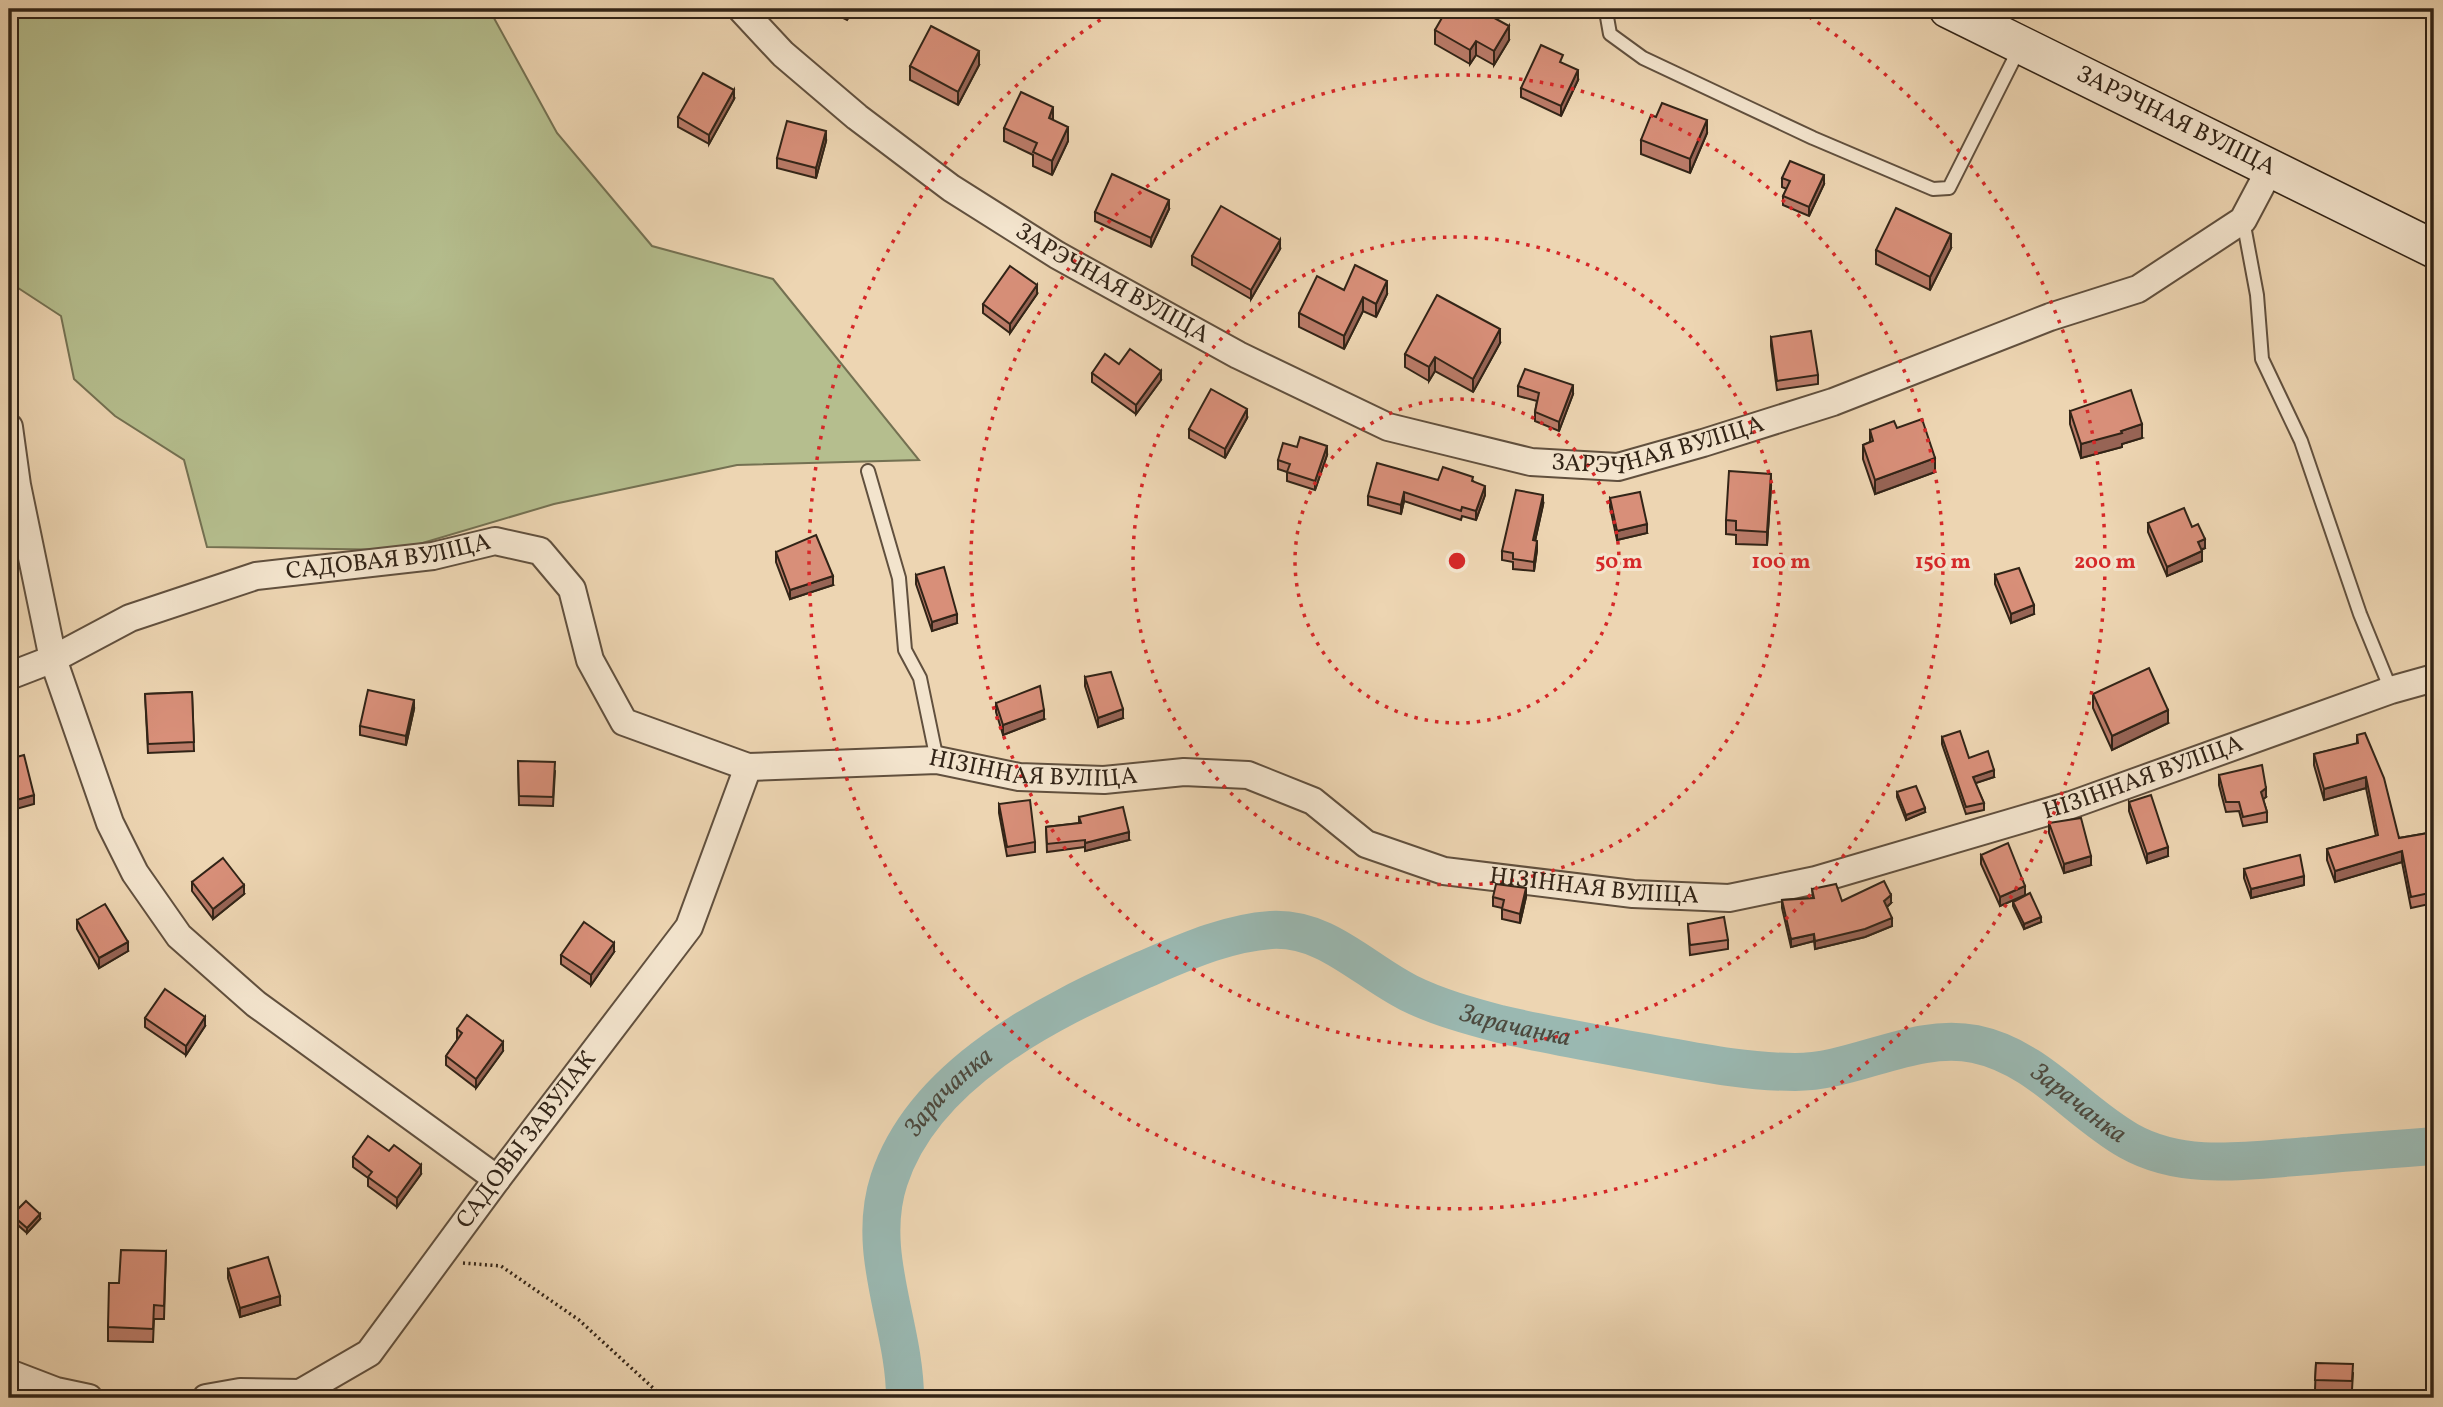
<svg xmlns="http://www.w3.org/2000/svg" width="2443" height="1407" viewBox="0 0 2443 1407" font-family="Vollkorn,serif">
  <rect width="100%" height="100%" fill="#edd5b2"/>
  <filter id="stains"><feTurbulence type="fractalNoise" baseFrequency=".00286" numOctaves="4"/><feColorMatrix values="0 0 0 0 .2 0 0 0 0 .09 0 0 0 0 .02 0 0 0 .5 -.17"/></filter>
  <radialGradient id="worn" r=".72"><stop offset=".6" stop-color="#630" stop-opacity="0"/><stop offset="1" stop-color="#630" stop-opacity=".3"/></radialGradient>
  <polygon fill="#b5be8e" stroke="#747152" stroke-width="2" points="9,9 489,9 557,133 652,246 773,279 919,460 737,465 554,504 399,550 207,547 184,460 115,416 74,379 61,316 9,282"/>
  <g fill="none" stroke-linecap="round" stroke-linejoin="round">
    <path stroke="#9ab8b1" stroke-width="38" id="s1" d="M905,1398C905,1325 865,1253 889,1180C924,1073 1048,1012 1143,970C1183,953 1226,933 1271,930C1326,927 1363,970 1409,993C1437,1007 1470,1016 1500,1024C1547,1035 1595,1043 1642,1052C1693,1061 1744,1072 1795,1072C1856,1072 1914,1032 1975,1044C2038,1057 2076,1111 2129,1141C2184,1172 2249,1160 2309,1156C2351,1152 2393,1149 2434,1146"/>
    <defs>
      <g id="lane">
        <polyline points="1612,9 1607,17 1610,34 1643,58 1813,138 1933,189 1949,188 2019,49"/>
        <polyline points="2243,220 2257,295 2262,359 2301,441 2360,614 2391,690"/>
        <polyline points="868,471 899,578 905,650 920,678 937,760"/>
      </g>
      <g id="street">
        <path id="s2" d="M741,9L783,54L857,117L951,188L1057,255L1238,355L1388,427L1531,462L1618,467L1703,443L1833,402L2050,317L2138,289L2243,220L2270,169"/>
        <polyline points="9,427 17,485 53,659 110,823 135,873 179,936 256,1004 497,1179"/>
        <path id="s3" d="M9,676L53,659L130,618L256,576L433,556L495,541L540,551L572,589L590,660L624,722L748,767L937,760L1019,777L1104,780L1184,772L1248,775L1313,801L1366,844L1444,871L1633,894L1729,898L1816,880L2071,805L2391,690L2434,678"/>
        <polyline points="9,1373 56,1391 89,1398"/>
        <path id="s4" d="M206,1398L240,1392L300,1393L369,1353L497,1179L689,927L748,767"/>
      </g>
      <g id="secondary">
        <path id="s5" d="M1948,9L2434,249"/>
      </g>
    </defs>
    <use href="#lane" stroke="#61503e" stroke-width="16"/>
    <use href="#street" stroke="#61503e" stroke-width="30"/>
    <use href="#secondary" stroke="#322417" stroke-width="40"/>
    <polyline stroke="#322417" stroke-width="3.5" stroke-dasharray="2 3.5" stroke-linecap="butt" points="463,1263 501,1266 579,1320 664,1398"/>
    <use href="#lane" stroke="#f3e4cd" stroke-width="12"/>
    <use href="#street" stroke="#f3e4cd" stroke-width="26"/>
    <use href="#secondary" stroke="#f3e4cd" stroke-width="37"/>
  </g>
  <g fill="#ba7b68" stroke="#322417" stroke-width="2">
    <polygon points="825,9 853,9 847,20"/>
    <polygon points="1435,30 1509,40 1494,65 1476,55 1470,64 1435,44"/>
    <polygon points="979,65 958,105 910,80 910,66"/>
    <polygon points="1578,80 1561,116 1521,97 1521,88"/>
    <polygon points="734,99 709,144 678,127 678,117"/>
    <polygon points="1656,117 1707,133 1690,173 1641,154 1641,140"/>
    <polygon points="1053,120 1068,141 1052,175 1033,166 1033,155 1004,141 1004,128"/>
    <polygon points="826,141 816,178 777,168 777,158"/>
    <polygon points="1782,178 1824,184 1809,216 1783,205 1783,196 1787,189 1782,187"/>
    <polygon points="1169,209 1151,247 1095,221 1095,212"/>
    <polygon points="1951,248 1930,290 1876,264 1876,250"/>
    <polygon points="1280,249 1251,299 1192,265 1192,256"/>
    <polygon points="1344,290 1387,294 1376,317 1363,311 1344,349 1299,327 1299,313"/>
    <polygon points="1037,294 1010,333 983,313 983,304"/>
    <polygon points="1771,337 1818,375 1818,384 1777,390 1771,346"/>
    <polygon points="1500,343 1473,392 1435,371 1429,381 1405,367 1405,354"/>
    <polygon points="1119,364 1161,380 1136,414 1092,382 1092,373"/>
    <polygon points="1518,386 1573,394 1559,431 1535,421 1535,412 1537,401 1518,396"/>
    <polygon points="2070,411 2142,438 2122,444 2122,447 2081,458 2070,424"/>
    <polygon points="1247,418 1225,458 1189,438 1189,429"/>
    <polygon points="1870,430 1935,472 1875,494 1863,459 1863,445 1870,442"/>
    <polygon points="1327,455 1315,490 1287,481 1287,472 1278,469 1278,460"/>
    <polygon points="1438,480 1473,481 1485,495 1476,520 1462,516 1461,520 1404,501 1401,514 1368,505 1368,496"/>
    <polygon points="1771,487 1767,545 1736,544 1736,535 1726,534 1726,520"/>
    <polygon points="1610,498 1647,533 1617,540 1610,507"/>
    <polygon points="1543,505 1535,541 1537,550 1534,571 1513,569 1513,562 1502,560 1502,551"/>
    <polygon points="2148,523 2192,527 2205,548 2201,550 2202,561 2167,576 2148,532"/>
    <polygon points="776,552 833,585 790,599 776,562"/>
    <polygon points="916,575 957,623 932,631 916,584"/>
    <polygon points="1995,575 2034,614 2011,623 1995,584"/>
    <polygon points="1085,677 1123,718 1098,727 1085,686"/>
    <polygon points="192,692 194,751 148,753 145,694"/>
    <polygon points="2093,694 2168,723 2112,750 2093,708"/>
    <polygon points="996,703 1044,719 1003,735 996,712"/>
    <polygon points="414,709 406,745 360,735 360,726"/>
    <polygon points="2357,735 2399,838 2434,832 2434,903 2411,908 2402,862 2335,882 2327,860 2327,849 2376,836 2366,788 2324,800 2314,765 2314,754 2357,744"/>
    <polygon points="1942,737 1994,777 1975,783 1984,803 1984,810 1966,814 1942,744"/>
    <polygon points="518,761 555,771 553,806 519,805"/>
    <polygon points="2219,775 2266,797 2263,799 2267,812 2267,822 2243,826 2239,811 2226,812 2219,785"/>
    <polygon points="1897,792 1925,812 1906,820 1897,797"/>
    <polygon points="2129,802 2168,856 2147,863 2129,811"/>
    <polygon points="999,804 1035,842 1035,852 1007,856 999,813"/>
    <polygon points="1079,817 1129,840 1085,851 1085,847 1047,852 1046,827 1079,823"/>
    <polygon points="2049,823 2091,865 2064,873 2049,833"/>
    <polygon points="1981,855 2025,895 2000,906 1981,864"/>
    <polygon points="2244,869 2304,885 2251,898 2244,878"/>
    <polygon points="192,882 244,894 213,919 192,891"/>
    <polygon points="1812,889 1842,901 1891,903 1887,907 1892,926 1865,937 1815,949 1814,941 1791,947 1782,908 1782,900 1813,898"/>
    <polygon points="1493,897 1526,897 1520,923 1502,919 1502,908 1493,906"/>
    <polygon points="2013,902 2041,922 2024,929 2013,906"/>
    <polygon points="77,920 128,951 99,968 77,929"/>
    <polygon points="1688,924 1728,940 1728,949 1690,955"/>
    <polygon points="614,952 591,985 561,964 561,955"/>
    <polygon points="145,1018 205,1026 186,1055 145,1027"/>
    <polygon points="457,1029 503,1051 476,1088 446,1065 446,1056 458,1039 457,1039"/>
    <polygon points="353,1157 421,1174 397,1207 368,1186 368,1178 353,1167"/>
    <polygon points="12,1215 40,1219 27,1233 12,1220"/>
    <polygon points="166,1251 164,1319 154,1319 153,1342 108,1341 108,1327 119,1283"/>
    <polygon points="228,1269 280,1305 240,1317 228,1278"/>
    <polygon points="2316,1363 2353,1373 2352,1390 2315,1390"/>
  </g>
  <g fill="#976455" stroke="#322417" stroke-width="2">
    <polygon points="847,9 853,9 847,20"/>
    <polygon points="1509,26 1509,40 1494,65 1494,51"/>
    <polygon points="1476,41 1476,55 1470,64 1470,50"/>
    <polygon points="979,51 979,65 958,105 958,92"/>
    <polygon points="1578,70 1578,80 1561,116 1561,106"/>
    <polygon points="734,90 734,99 709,144 709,135"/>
    <polygon points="1053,107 1053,121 1049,118"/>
    <polygon points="1707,120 1707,133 1690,173 1690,159"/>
    <polygon points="1068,127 1068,141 1052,175 1052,161"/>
    <polygon points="826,131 826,141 816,178 816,168"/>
    <polygon points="1824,175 1824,184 1809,216 1809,207"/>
    <polygon points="1169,200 1169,209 1151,247 1151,238"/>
    <polygon points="1951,234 1951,248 1930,290 1930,277"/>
    <polygon points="1280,240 1280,249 1251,299 1251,290"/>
    <polygon points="1387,281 1387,294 1376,317 1376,304"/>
    <polygon points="1037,285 1037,294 1010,333 1010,324"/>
    <polygon points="1363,297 1363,311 1344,349 1344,336"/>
    <polygon points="1500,329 1500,343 1473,392 1473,379"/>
    <polygon points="1435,357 1435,371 1429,381 1429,367"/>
    <polygon points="1161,371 1161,380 1136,414 1136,405"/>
    <polygon points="1573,385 1573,394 1559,431 1559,422"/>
    <polygon points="1247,409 1247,418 1225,458 1225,449"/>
    <polygon points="2142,424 2142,438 2122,444 2122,447 2081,458 2081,444"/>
    <polygon points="1327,446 1327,455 1315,490 1315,481"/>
    <polygon points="1935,458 1935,472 1875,494 1875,480"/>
    <polygon points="1771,474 1771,487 1767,545 1767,532"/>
    <polygon points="1485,486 1485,495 1476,520 1476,511"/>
    <polygon points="1404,492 1404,501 1401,514 1401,505"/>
    <polygon points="1543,495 1543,505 1533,550 1533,540"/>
    <polygon points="1647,524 1647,533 1617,540 1617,531"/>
    <polygon points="2205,539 2205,548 2198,551 2198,542"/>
    <polygon points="1537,541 1537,550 1534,571 1534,562"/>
    <polygon points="2202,551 2202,561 2167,576 2167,567"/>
    <polygon points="833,576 833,585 790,599 790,590"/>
    <polygon points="2034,605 2034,614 2011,623 2011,614"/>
    <polygon points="957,614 957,623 932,631 932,622"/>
    <polygon points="414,700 414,709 406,745 406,736"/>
    <polygon points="1123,709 1123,718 1098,727 1098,718"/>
    <polygon points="1044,710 1044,719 1003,735 1003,725"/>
    <polygon points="2168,710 2168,723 2112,750 2112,736"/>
    <polygon points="1994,770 1994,777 1973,784 1973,777"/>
    <polygon points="2366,777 2366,788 2324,800 2324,789"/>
    <polygon points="2266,788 2266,797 2261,801 2261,792"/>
    <polygon points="34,795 34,804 9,811 9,802"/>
    <polygon points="1925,808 1925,812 1906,820 1906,815"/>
    <polygon points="1129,832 1129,840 1085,851 1085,843"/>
    <polygon points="2168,847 2168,856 2147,863 2147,854"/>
    <polygon points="2402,851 2402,862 2335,882 2335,871"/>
    <polygon points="2091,856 2091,865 2064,873 2064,864"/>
    <polygon points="2304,876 2304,885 2251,898 2251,889"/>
    <polygon points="244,885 244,894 213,919 213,909"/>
    <polygon points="2025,886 2025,895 2000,906 2000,897"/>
    <polygon points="1526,888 1526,897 1520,923 1520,914"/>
    <polygon points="1891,895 1891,903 1884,909 1884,901"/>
    <polygon points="2041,917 2041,922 2024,929 2024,924"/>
    <polygon points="1892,918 1892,926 1865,937 1815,949 1815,941"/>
    <polygon points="1814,934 1814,941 1791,947 1791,939"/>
    <polygon points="128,942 128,951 99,968 99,958"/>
    <polygon points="614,943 614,952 591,985 591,975"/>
    <polygon points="205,1017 205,1026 186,1055 186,1046"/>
    <polygon points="503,1042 503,1051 476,1088 476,1079"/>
    <polygon points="421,1165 421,1174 397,1207 397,1198"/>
    <polygon points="40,1214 40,1219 27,1233 27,1228"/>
    <polygon points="280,1296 280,1305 240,1317 240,1308"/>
  </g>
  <g fill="#d88f79" stroke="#322417" stroke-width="2">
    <polygon points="1447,9 1478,9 1509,26 1494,51 1476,41 1470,50 1435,30"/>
    <polygon points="931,26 979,51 958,92 910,66"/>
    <polygon points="1541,45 1563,55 1560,62 1578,70 1561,106 1521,88"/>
    <polygon points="703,73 734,90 709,135 678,117"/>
    <polygon points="1021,92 1053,107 1049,118 1068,127 1052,161 1033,152 1037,143 1004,128"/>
    <polygon points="1662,103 1707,120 1690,159 1641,140 1651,115 1656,117"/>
    <polygon points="787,121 826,131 816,168 777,158"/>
    <polygon points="1790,161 1824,175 1809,207 1783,196 1790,181 1782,178"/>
    <polygon points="1112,174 1169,200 1151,238 1095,212"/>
    <polygon points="1221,206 1280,240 1251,290 1192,256"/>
    <polygon points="1896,208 1951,234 1930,277 1876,250"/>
    <polygon points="1355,265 1387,281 1376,304 1363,297 1344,336 1299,313 1317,276 1344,290"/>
    <polygon points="1010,266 1037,285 1010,324 983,304"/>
    <polygon points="1437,295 1500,329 1473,379 1435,357 1429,367 1405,354"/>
    <polygon points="1811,331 1818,375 1777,381 1771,337"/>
    <polygon points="1130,349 1161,371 1136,405 1092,373 1105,354 1119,364"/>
    <polygon points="1525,369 1573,385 1559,422 1535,412 1539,393 1518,386"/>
    <polygon points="1211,389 1247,409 1225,449 1189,429"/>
    <polygon points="2131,390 2142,424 2121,431 2122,433 2081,444 2070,411"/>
    <polygon points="1922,419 1935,458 1875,480 1863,445 1873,441 1870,430 1894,421 1897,428"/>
    <polygon points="1300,437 1327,446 1315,481 1287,472 1290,464 1278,460 1283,443 1297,447"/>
    <polygon points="1377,463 1438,480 1443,467 1473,477 1472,481 1485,486 1476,511 1462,507 1461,511 1404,492 1401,505 1368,496"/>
    <polygon points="1729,471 1771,474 1767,532 1736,530 1736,521 1726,520"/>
    <polygon points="1516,490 1543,495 1533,540 1537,541 1534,562 1513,559 1513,553 1502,551"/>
    <polygon points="1640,492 1647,524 1617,531 1610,498"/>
    <polygon points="2184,508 2192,527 2198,524 2205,539 2198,542 2202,551 2167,567 2148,523"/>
    <polygon points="816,535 833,576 790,590 776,552"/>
    <polygon points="944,567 957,614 932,622 916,575"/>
    <polygon points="2019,568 2034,605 2011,614 1995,575"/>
    <polygon points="2149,668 2168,710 2112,736 2093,694"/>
    <polygon points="1111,672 1123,709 1098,718 1085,677"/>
    <polygon points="1040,686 1044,710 1003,725 996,703"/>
    <polygon points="368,690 414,700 406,736 360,726"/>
    <polygon points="192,692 194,742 148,744 145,694"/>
    <polygon points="1960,731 1969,758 1988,751 1994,770 1973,777 1984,803 1966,807 1942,737"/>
    <polygon points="2365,733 2384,778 2399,838 2434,832 2434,892 2411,897 2402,851 2335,871 2327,849 2378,835 2366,777 2324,789 2314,754 2358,743 2357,735"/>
    <polygon points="24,755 34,795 9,802 9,759"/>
    <polygon points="518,761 555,762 553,797 519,796"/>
    <polygon points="2262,765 2266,788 2261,792 2267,812 2243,817 2239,802 2226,802 2219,775"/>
    <polygon points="1916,786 1925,808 1906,815 1897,792"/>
    <polygon points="2151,795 2168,847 2147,854 2129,802"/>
    <polygon points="1030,800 1035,842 1007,847 999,804"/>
    <polygon points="1123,807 1129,832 1085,843 1085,840 1047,844 1046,827 1081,823 1079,817"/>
    <polygon points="2081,818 2091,856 2064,864 2049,823"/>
    <polygon points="2008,843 2025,886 2000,897 1981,855"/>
    <polygon points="2300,855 2304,876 2251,889 2244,869"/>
    <polygon points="223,858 244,885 213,909 192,882"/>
    <polygon points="1884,881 1891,895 1884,901 1892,918 1865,929 1815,941 1814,934 1791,939 1782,900 1814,898 1812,889 1836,884 1842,901"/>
    <polygon points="1496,884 1526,888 1520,914 1502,909 1504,900 1493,897"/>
    <polygon points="2030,893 2041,917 2024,924 2013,902"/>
    <polygon points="105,904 128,942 99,958 77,920"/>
    <polygon points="1724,917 1728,940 1690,945 1688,924"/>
    <polygon points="584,922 614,943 591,975 561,955"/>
    <polygon points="165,989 205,1017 186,1046 145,1018"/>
    <polygon points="467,1015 503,1042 476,1079 446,1056 462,1033 457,1029"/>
    <polygon points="368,1136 389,1151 394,1145 421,1165 397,1198 368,1177 372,1172 353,1157"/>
    <polygon points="26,1201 40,1214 27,1228 12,1215"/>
    <polygon points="121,1250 166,1251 164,1306 154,1305 153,1329 108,1327 109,1283 119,1283"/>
    <polygon points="268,1257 280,1296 240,1308 228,1269"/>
    <polygon points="2316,1363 2353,1364 2352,1381 2315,1380"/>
  </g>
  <g fill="none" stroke="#d62828" stroke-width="3.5" stroke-dasharray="3.5 7">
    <circle cx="1457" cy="561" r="162"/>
    <circle cx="1457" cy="561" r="324"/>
    <circle cx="1457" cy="561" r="486"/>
    <path d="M1800 11A648 648 0 1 1 1114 11"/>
  </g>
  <g text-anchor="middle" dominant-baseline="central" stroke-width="6" stroke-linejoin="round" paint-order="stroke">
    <g font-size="24" fill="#322417" stroke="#f3e4cd">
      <text stroke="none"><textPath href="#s5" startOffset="254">ЗАРЭЧНАЯ ВУЛІЦА</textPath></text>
      <text stroke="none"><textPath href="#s2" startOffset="464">ЗАРЭЧНАЯ ВУЛІЦА</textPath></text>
      <text stroke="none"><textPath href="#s2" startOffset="1052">ЗАРЭЧНАЯ ВУЛІЦА</textPath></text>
      <text stroke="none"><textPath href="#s3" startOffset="401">САДОВАЯ ВУЛІЦА</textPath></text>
      <text stroke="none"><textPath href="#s3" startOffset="1167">НІЗІННАЯ ВУЛІЦА</textPath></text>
      <text stroke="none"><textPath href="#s3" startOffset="2322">НІЗІННАЯ ВУЛІЦА</textPath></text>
      <text stroke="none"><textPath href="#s3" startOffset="1755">НІЗІННАЯ ВУЛІЦА</textPath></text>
      <text stroke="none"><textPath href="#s4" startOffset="439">САДОВЫ ЗАВУЛАК</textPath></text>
    </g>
    <g font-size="26" font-style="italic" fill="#4c493e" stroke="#f3e4cd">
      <text stroke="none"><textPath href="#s1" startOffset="961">Зарачанка</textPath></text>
      <text stroke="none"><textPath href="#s1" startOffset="329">Зарачанка</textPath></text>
      <text stroke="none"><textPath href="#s1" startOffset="1549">Зарачанка</textPath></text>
    </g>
  </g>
  <circle cx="1457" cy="561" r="10" fill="#d62828" stroke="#f3e4cd" stroke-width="3.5"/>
  <g font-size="21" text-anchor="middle" font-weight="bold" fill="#d62828" stroke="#f3e4cd" stroke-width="6" stroke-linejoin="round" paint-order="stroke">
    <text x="1619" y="568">50 m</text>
    <text x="1781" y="568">100 m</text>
    <text x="1943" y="568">150 m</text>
    <text x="2105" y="568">200 m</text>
  </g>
  <rect width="2443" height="1407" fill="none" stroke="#edd5b2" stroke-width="35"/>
  <rect x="10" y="10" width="2422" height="1386" fill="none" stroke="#322417" stroke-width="3.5"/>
  <rect x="18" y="18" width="2408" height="1372" fill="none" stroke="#322417" stroke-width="2"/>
  <rect width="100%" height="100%" filter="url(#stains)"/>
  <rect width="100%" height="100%" fill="url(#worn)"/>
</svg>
